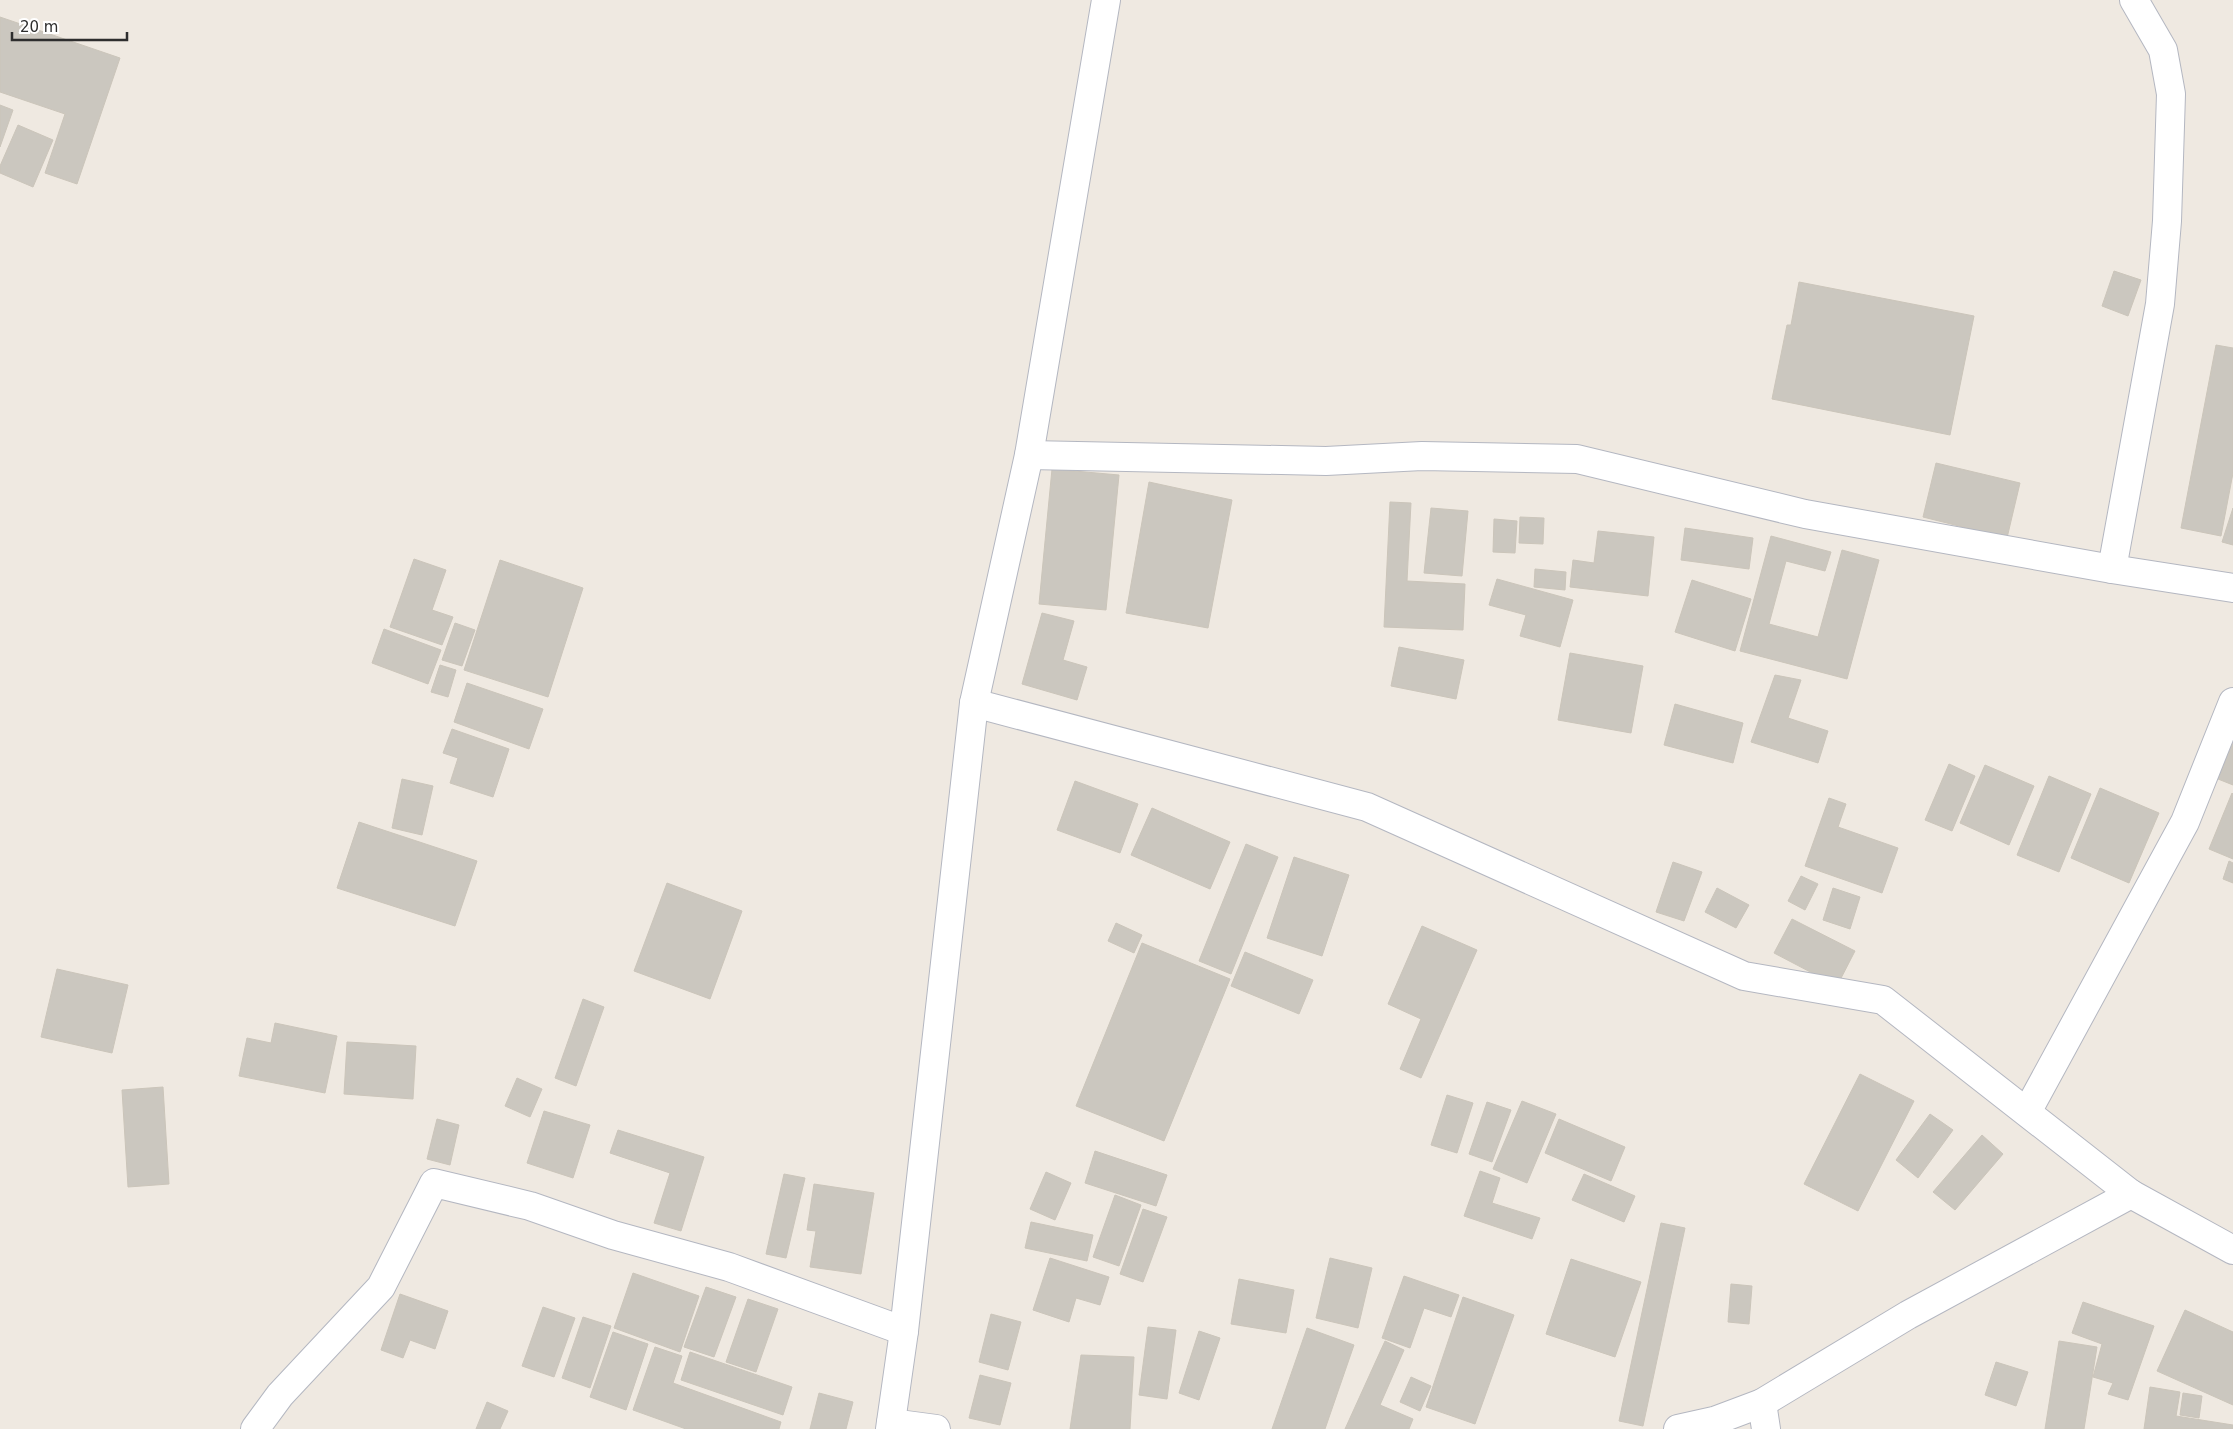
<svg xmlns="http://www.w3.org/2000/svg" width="2233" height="1429" viewBox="0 0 2233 1429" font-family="'DejaVu Sans',sans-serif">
  <rect width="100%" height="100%" fill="#efe9e1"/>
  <g fill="#cbc7bf" stroke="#cbc5ba">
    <polygon points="0,17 120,58 77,184 45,173 65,114 0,92"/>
    <polygon points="0,105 13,110 0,147"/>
    <polygon points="18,125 53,140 33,187 0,173 0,166"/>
    <polygon points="2114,271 2141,280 2128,316 2102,306"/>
    <polygon points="1799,282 1974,316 1950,435 1772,399 1787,325 1791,325"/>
    <polygon points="2216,345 2233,348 2233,473 2221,536 2181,528"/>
    <polygon points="1936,463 2020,483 2007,538 1923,517"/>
    <polygon points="1052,469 1119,475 1106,610 1039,604"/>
    <polygon points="1149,482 1232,500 1208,628 1126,613"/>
    <polygon points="1390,502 1411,503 1407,581 1465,584 1463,630 1384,627"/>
    <polygon points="1431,508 1468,511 1462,576 1424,573"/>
    <polygon points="2233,508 2233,545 2222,542"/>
    <polygon points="1520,517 1544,518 1543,544 1519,543"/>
    <polygon points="1494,519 1517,521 1515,553 1493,552"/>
    <polygon points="1685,528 1753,538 1749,569 1681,560"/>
    <polygon points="1598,531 1654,537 1648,596 1570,587 1573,560 1594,563"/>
    <polygon points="1771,536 1831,552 1825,571 1786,561 1769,624 1818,637 1842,550 1879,560 1847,679 1740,651"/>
    <polygon points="414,559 446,570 432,610 453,617 442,645 390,627"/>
    <polygon points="500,560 583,588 548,697 464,670"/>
    <polygon points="1535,569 1566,572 1565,590 1534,587"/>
    <polygon points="1497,579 1573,600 1560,647 1520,636 1526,615 1489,605"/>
    <polygon points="1692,580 1751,599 1735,651 1675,632"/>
    <polygon points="1042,613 1074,621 1063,660 1087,667 1077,700 1022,684"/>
    <polygon points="455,623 475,630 462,666 442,660"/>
    <polygon points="384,629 441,650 428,684 372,663"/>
    <polygon points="1399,647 1464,660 1456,699 1391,686"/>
    <polygon points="1570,653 1643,666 1631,733 1558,720"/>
    <polygon points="440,665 456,670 448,697 431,692"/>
    <polygon points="1775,675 1801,680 1788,718 1828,731 1818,763 1751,742"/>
    <polygon points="467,683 543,709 529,749 454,722"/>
    <polygon points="1675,704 1743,723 1733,763 1664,745"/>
    <polygon points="452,729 509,749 493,797 450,783 458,758 443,753"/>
    <polygon points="2233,743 2233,785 2218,779"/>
    <polygon points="1949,764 1975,776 1952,831 1925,820"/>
    <polygon points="1985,765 2034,786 2009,845 1960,823"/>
    <polygon points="2049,776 2091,794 2059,872 2017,855"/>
    <polygon points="402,779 433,786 422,835 392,828"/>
    <polygon points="1075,781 1138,804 1120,853 1057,830"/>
    <polygon points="2100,788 2159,813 2129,883 2071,858"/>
    <polygon points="2232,793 2233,794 2233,859 2209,849"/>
    <polygon points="1829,798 1846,804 1838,827 1898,848 1882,893 1805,866"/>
    <polygon points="1152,808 1230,842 1210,889 1131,855"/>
    <polygon points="359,822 477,861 455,926 337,888"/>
    <polygon points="1246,844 1278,857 1231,974 1199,961"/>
    <polygon points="1294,857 1349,875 1322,956 1267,938"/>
    <polygon points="2229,861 2233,863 2233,883 2223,879"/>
    <polygon points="1673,862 1702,872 1684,921 1656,912"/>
    <polygon points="1801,876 1818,884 1805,910 1788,901"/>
    <polygon points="667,883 742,911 710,999 634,971"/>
    <polygon points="1717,888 1749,905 1736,928 1705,912"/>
    <polygon points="1833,888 1860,897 1850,929 1823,920"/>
    <polygon points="1792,919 1855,951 1837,986 1774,953"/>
    <polygon points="1116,923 1142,935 1134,953 1108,941"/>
    <polygon points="1422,926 1477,950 1421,1078 1400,1069 1421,1019 1388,1004"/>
    <polygon points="1142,943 1230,979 1164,1141 1076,1106"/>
    <polygon points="1245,952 1313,980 1299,1014 1231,986"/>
    <polygon points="57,969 128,985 112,1053 41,1037"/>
    <polygon points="583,999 604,1007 576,1086 555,1078"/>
    <polygon points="275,1023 337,1036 325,1093 239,1076 247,1038 271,1043"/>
    <polygon points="347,1042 416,1046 413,1099 344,1094"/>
    <polygon points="1860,1074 1914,1101 1858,1211 1804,1184"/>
    <polygon points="517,1078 542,1089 530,1117 505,1106"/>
    <polygon points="163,1087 169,1184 128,1187 122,1090"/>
    <polygon points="1447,1095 1473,1103 1457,1153 1431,1145"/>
    <polygon points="1522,1101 1556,1114 1527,1183 1493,1169"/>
    <polygon points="1487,1102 1511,1110 1492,1162 1469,1154"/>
    <polygon points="544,1111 590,1125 573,1178 527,1163"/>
    <polygon points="1930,1114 1953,1130 1918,1178 1896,1160"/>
    <polygon points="437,1119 459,1125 450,1165 427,1159"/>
    <polygon points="1559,1119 1625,1147 1611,1181 1545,1153"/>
    <polygon points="618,1130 704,1157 681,1231 654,1223 670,1173 610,1153"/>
    <polygon points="1982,1135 2003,1154 1955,1210 1933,1192"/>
    <polygon points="1095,1151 1167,1175 1156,1206 1085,1183"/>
    <polygon points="1480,1171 1500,1178 1492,1203 1540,1218 1532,1239 1464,1216"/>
    <polygon points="1046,1172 1071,1183 1055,1220 1030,1209"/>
    <polygon points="784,1174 805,1178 786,1258 766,1254"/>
    <polygon points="1584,1174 1635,1196 1624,1222 1572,1200"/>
    <polygon points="814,1184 874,1193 861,1274 810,1267 816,1231 807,1230"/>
    <polygon points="1115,1195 1141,1205 1119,1266 1093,1257"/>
    <polygon points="1143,1209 1167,1217 1143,1282 1120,1274"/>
    <polygon points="1031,1222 1093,1235 1087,1261 1025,1248"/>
    <polygon points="1661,1223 1685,1228 1643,1426 1619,1421"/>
    <polygon points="1050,1258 1109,1277 1100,1305 1076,1298 1069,1322 1033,1310"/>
    <polygon points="1330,1258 1372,1268 1358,1328 1316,1318"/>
    <polygon points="1571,1259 1641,1282 1615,1357 1546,1334"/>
    <polygon points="633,1273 699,1296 680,1352 614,1328"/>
    <polygon points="1404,1276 1459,1295 1451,1317 1424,1308 1410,1348 1382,1338"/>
    <polygon points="1239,1279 1294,1290 1286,1333 1231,1324"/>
    <polygon points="1731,1284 1752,1286 1749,1324 1728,1322"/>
    <polygon points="706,1287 736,1297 714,1357 684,1347"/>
    <polygon points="400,1294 448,1311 435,1349 410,1340 403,1358 381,1350"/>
    <polygon points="1463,1297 1514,1315 1475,1424 1426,1407"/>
    <polygon points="748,1299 778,1309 756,1372 726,1362"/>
    <polygon points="2083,1302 2154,1326 2128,1400 2108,1394 2113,1383 2093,1377 2102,1344 2072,1333"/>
    <polygon points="543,1307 575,1318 554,1377 522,1366"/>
    <polygon points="2185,1310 2233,1332 2233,1405 2157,1371"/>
    <polygon points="991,1314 1021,1322 1008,1370 979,1362"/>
    <polygon points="583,1317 611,1326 590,1388 562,1378"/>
    <polygon points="1148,1327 1176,1330 1167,1399 1139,1395"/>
    <polygon points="1307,1328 1354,1345 1325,1429 1272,1429"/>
    <polygon points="1199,1331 1220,1338 1199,1400 1179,1393"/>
    <polygon points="613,1332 648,1344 626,1410 590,1397"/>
    <polygon points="1385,1341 1404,1350 1380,1405 1413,1419 1409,1429 1345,1429"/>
    <polygon points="2059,1341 2097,1347 2084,1429 2045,1429"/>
    <polygon points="655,1347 682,1356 673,1383 781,1422 779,1429 686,1429 633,1410"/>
    <polygon points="690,1352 792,1387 783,1415 681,1380"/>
    <polygon points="1081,1355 1134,1357 1130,1429 1070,1429"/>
    <polygon points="1996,1362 2028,1372 2016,1406 1985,1395"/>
    <polygon points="980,1375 1011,1383 1000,1425 969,1418"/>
    <polygon points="1411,1377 1431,1386 1420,1411 1400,1402"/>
    <polygon points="2150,1387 2180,1392 2176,1416 2233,1425 2233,1429 2144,1429"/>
    <polygon points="819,1393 853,1402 846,1429 810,1429"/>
    <polygon points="2183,1393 2202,1396 2199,1418 2180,1415"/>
    <polygon points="487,1402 508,1411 500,1429 476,1429"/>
  </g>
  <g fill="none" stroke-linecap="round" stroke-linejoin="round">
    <defs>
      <g id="street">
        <polyline points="1029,455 1326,461 1422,456 1577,459 1805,514 2112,569 2233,588"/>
        <polyline points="2112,569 2160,304 2167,221 2171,94 2163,50 2134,0"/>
        <polyline points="974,703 1367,807 1744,976 1883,1000 2131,1194 2233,1250"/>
        <polyline points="2027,1112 2185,822 2233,702"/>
        <polyline points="1762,1403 1766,1429"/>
        <polyline points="891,1423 936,1429"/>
        <polyline points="255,1429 280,1395 381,1287 434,1183 530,1206 613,1235 729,1267 904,1331"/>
        <polyline points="890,1429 904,1331 974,703 1029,455 1106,0"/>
        <polyline points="1678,1429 1714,1421 1762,1403 1908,1315 2131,1194"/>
      </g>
    </defs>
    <use href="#street" stroke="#b4b7c1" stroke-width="30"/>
    <use href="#street" stroke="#fff" stroke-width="28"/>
  </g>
  <path d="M12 32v8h115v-8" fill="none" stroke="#2e2e2e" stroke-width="2.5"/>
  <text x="20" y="32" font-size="15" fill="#2e2e2e" stroke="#ffffff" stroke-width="4" paint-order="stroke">20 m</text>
</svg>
